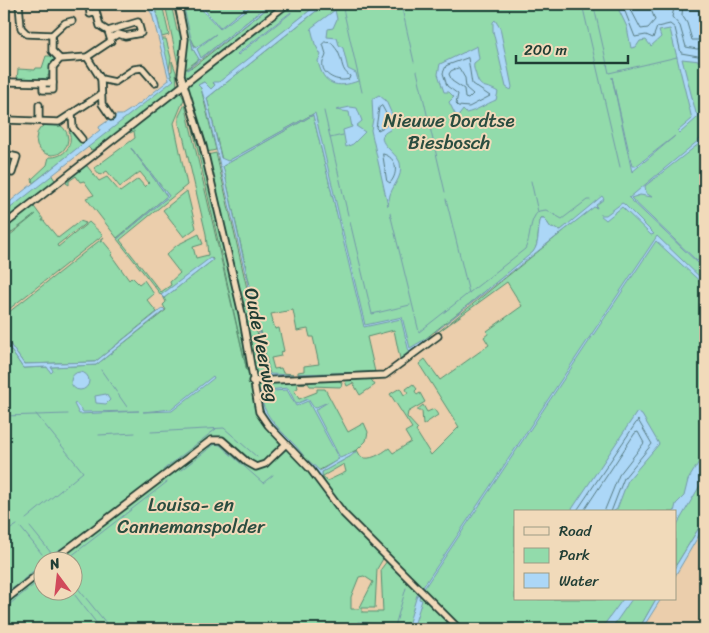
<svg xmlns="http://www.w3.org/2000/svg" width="709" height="633" viewBox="0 0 709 633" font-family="Sriracha,sans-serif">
  <rect width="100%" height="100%" fill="#ebceac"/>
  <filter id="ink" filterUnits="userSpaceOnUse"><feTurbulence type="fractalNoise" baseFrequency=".02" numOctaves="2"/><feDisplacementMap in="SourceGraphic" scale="10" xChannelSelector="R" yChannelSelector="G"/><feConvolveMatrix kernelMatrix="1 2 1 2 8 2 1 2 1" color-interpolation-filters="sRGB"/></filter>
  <g filter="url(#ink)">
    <g fill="#92dbab" stroke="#588c70" fill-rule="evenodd">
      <polygon points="154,4 162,4 169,35 162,37"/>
      <path d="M165,4H171L177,31H180L173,4H176C180,24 186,43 178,64Z"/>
      <polygon points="180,4 270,4 201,58 191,38 193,49 199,59 186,69 193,67 273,4 285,4 187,80 182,74 186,46"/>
      <polygon points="289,4 301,4 296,9 303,4 318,4 219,83 213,83 215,85 211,89 204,82 200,84 216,150 207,152 187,90 187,84"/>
      <path d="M325,4H705V518L675,567V512H515V599H656L639,629H462C440,608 318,494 322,472L351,456L356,450L318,471C301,452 249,415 257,383L336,379L342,383L341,387L310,386L308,383L297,384L298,388L294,390L299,399L317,392V389H325L348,432L364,423L368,432L366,441L357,450L361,457C370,461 381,454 389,448L393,453L411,442L405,432L412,428L390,394L400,388L404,395L408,393L406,389L413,384L417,389L415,391L417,395L420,393L425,402L408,412L407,417L418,429L416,431L431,455L459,427L419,364L425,359L440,380L489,345L484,337L488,334L487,331L522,306L507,282L437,333L592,208L561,230L551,228L544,218H541C537,230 540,243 533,253L400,359L394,330L367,337L375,372L298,374V372L304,371V366L319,364L313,337H310L308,329L297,331L293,310L271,314L273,321L271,323L273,322L275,329L279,328L284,351L280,352L281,356L271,358L274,369L281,368L283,373L293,374L270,375L223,166L313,115L337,214L315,114H313L223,164L207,98ZM344,464L346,472L327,481L323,476Z"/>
      <polygon points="162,39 166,39 171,58 169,71"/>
      <polygon points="46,56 55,56 58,60 50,64 51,75 48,75 48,80 17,80 18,69 35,70 36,68 42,68"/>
      <polygon points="172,61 176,72 177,88 102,146 91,150 87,146 173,80 170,72 172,71"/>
      <path d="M179,90L184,99L174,123L187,185L120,240L161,292L171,285L170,282L180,273L166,255L177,245L199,234L203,244L193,247L196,258L208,255L206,234L181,127L179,125V116L185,104L247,371L187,102L199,140L240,316L254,403L260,419L281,445L290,450L384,557L377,569L375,608H362V612H383L381,569L387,561L454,629H4V340L23,368L96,365L166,310L163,305L166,302L164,298L213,260L212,258L161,295L117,239L169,196L131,148L167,196L117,238L86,198L94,195L84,181L80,182L76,176L69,181V185L66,183L71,176L84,165L87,166L99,181L107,177L120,192L138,179L145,187L149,183L140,172L120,187L107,171L100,175L94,168L135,138L134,131L130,133L127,130ZM42,560H72V590H42ZM364,576L373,582L359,609H351V597L359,577Z"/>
      <circle cx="52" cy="139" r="16"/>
      <path d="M71,130L83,144L33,183L32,179L47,165L49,157C64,158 74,146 69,131Z"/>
      <polygon points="216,153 267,376 293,376 292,378 256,378 207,155"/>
      <polygon points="51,174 56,182 4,224 4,213"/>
      <polygon points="187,191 196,228 184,237 163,210"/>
      <polygon points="32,204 43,219 42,221 44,221 58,238 80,221 86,223 57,245 58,247 89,222 103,235 4,313 4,240 36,214 4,238 4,231"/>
      <polygon points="104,237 100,242 103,241 113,253 111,255 129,280 132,277 139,284 144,280 154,294 147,300 157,312 95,362 24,364 4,336 4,316"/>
      <polygon points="370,378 375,385 360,395 353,383 347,386 345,381 345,379"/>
      <polygon points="423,405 427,412 434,409 438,415 423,425 422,411 418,411 418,409"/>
    </g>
    <g fill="#acd7f7" stroke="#7499a9">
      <polygon points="145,4 154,4 171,77 174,80 4,213 4,209 12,200 100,130 99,127 116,115 122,115 139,104 169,80 152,14"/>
      <polygon points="200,4 220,28 250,4 254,4 220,29 202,10"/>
      <polygon points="270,4 273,4 187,70 199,59 193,49 191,38 195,48 216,34 197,49 201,58"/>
      <polygon points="318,4 325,4 207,98 221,158 228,161 315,113 365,325 402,317 410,348 432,335 384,372 409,352 401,319 364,327 313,115 223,166 269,374 293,375 269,377 206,105 201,88 198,85 204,82 211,89 215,85 213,82 219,82"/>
      <path d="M343,4L335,10L337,19L333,28L328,29L327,37L337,38L339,45L343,48L348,69L356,73L358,81C337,89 323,85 318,61L321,55L315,44L311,28Z"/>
      <polygon points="616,4 648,4 649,6 660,4 661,9 665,8 664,4 705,4 705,58 700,61 682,59 696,113 698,115 705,109 705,111 680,133 678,131 692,119 670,29 659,31 661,37 651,46 646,40 640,41 636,47 631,48 627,27"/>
      <polygon points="291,12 291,13 238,55 237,54"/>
      <polygon points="495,20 500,28 512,87 511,90 506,87 493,31 493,22"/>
      <path d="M477,46L479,59L474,63C473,69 475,70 476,75C480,91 486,84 498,92L496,100C486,104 476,111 466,113L463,110L457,118L449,102L454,97L449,92H444L438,74L440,64Z"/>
      <polygon points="612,77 632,166 636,166 675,136 632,172"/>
      <path d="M379,95L386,101L394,119L390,130C369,139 397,152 400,163C404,179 390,186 389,200C388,202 389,204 388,206L371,130L373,119L372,99Z"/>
      <polygon points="350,107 357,108 362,121 356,126 365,132 353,144 346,147 343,130 352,127 349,112 336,110"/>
      <polygon points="705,135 702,142 705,146 705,164 703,165 701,160 704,153 700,143 645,186 646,193 652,197 640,195 631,198 697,261 705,256 698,263 629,198"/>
      <polygon points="131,148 169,196 117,239 167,196"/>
      <path d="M602,196L604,199L596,205L597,208L594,207L435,332L533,252C540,243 537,230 541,218H544L551,228L561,230Z"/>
      <polygon points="622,203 624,204 654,234 651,235 622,207 606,220 600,215 606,215"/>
      <polygon points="657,236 705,282 705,286 656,241 423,590 418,584 423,587"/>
      <polygon points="210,258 213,260 164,298 161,295"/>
      <polygon points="163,308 165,310 96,365 51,367 53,371 51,373 47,367 23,368 4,340 4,336 24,364 95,362"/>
      <polygon points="380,372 380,373 298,374 375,372"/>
      <circle cx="80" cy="381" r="9"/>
      <polygon points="213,376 214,378 172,411 143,412 172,409"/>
      <path d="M288,388L296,404L308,399L314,408L328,402L315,410L340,458L357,451L351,456L322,472V478L308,460L320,471L339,459L308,401L296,406L287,390L260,392C263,422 291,436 305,458L265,416L258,391Z"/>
      <polygon points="106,394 110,400 106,404 96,403 95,396"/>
      <polygon points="76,403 83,412 139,411 79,414 74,404"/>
      <polygon points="637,412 642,415 659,444 628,480 617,509 613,512 570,512"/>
      <polygon points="705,452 705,477 675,528 674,512 676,504 684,496 688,480"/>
      <polygon points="705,518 705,525 675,576 675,567"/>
      <polygon points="420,594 419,599 422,600 413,629 407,629 417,595"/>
      <polygon points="623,599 632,599 611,629 601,629"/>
      <polygon points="656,599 661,599 642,629 639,629"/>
    </g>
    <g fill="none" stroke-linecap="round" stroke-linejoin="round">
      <g stroke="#577b82" stroke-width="1">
        <polyline points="622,4 635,37 646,35 653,38 657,27 670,24 675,28 681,53 698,56 705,54"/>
        <polyline points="628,4 641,29 648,28 655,20 649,4"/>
        <polyline points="675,4 672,17 680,26 686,47 697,49 705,48"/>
        <polyline points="683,4 682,15 687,23 692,40 705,40"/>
        <path d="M325,42L332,43C334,47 338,50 339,54C343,63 341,70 350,76L349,79C339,83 320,75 323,62C324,59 326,57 326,54L323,44Z"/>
        <polygon points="468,58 472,84 490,96 469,107 458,106 456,104 458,94 447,86 443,73 446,66"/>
        <polygon points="459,68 465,78 466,88 473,94 468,99 465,98 464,89 452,81 449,74 451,71"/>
        <polygon points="382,106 389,119 386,126 378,130 376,128 379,108"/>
        <path d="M383,154C397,157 399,173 390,183L387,181Z"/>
        <polyline points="576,512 638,420 652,444 624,478 611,512"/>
        <polyline points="583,512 635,433 638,432 644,443 619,475 604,512"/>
      </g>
      <g stroke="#7499a9" stroke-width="1">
        <polyline points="183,4 191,38"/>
        <polyline points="342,4 362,92"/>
        <polyline points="401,4 414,62"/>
        <polyline points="582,4 620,167"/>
        <polyline points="594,7 609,73 677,57"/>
        <polyline points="417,71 445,192"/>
        <polyline points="324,111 348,215"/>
        <polyline points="330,138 343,135"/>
        <polyline points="531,181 538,212"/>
        <polyline points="446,199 469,293"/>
        <path d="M390,213L419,332L525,249C532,237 528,220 539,211L546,210L562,219L587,200H590"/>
        <polyline points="350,222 372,314 410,305"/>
        <polyline points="101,370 127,407"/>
        <polyline points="4,416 68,414"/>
        <polyline points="151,432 224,428 257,457"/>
        <polyline points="99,435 135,433"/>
        <polyline points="163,470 216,429"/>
        <polyline points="181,470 215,444 220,445 263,483 273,475"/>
        <polyline points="110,513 157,476"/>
        <polyline points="26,519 83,472 36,414"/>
        <polyline points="4,523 9,530 17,525"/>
        <polyline points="30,527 52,554 70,543"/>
        <polyline points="21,528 42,554"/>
        <polyline points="66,560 167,482"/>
        <polyline points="23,580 40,565"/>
        <polyline points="72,581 111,629"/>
        <polyline points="30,588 42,578"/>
        <polyline points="71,590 101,629"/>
        <polyline points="4,595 20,583"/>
        <polyline points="4,609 27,590"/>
        <polyline points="358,622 375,624"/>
        <polyline points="378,625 395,626 406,588"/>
      </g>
      <defs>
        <g id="minor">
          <polyline points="19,4 21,28 27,34 52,35 65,23 72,21"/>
          <polyline points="89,4 90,14 96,12"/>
          <polyline points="178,4 185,39 181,75 203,146 242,314 259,412 268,425 311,470 344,514 459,629"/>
          <polyline points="108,31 138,22 141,33 125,36 118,34 111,38"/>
          <polyline points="52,35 52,51 60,59"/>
          <polyline points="87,57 101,79 115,82 134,69 142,68 155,83"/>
          <polyline points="4,75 9,82"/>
          <polyline points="101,79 102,104 111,117"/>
          <polyline points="9,82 53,83 53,67 60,59 87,57 111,41 108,31 100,26 94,4"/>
          <polyline points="43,83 43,90 53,90 53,83"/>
          <polyline points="72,115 73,128 82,139"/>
          <polyline points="39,120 39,105"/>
          <polyline points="4,123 7,120 59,122 100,95"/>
          <polyline points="4,154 17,157 12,173"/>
          <polyline points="4,225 287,4"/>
          <polyline points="252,381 385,375 438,336"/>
          <polyline points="53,560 211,440 222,440 247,462 256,467 265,464 286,444"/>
          <polyline points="4,601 42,571"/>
        </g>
      </defs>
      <use href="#minor" stroke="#1f3d34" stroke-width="9"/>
      <use href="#minor" stroke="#f1daba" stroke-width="5.5"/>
    </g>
  </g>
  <g text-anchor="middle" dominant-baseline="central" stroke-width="4" stroke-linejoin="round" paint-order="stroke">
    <g font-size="19" fill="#2a4d40" stroke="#f1daba">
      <text x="449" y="120">Nieuwe Dordtse<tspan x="449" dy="22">Biesbosch</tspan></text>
      <text x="191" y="504">Louisa- en<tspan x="191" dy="22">Cannemanspolder</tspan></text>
    </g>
    <g font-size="19" fill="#1f3d34" stroke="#f1daba">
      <text transform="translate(262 345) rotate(79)">Oude Veerweg</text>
    </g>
  </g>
  <rect width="709" height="633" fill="none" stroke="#f1daba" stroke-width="20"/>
  <rect x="10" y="10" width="689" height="613" fill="none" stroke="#1f3d34" stroke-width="2" filter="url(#ink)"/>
  <rect x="514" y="510" width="162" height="90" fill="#f1daba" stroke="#9d9b84"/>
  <rect x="524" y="527" width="25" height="8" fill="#f1daba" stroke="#9d9b84"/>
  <text x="559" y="536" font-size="15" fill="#1f3d34">Road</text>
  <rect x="524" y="548" width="25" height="15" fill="#92dbab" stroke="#9d9b84"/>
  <text x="559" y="560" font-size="15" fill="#1f3d34">Park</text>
  <rect x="524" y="573" width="25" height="15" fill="#acd7f7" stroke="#9d9b84"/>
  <text x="559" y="586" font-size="15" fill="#1f3d34">Water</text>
  <g transform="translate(58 576) rotate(345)"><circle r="24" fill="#f1daba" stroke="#9d9b84"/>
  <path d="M0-4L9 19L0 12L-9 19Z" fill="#d1495b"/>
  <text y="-8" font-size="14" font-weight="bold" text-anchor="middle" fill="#1f3d34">N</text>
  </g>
  <path d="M516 55v8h112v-8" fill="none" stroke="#1f3d34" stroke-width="2.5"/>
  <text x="524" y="55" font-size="15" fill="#1f3d34" stroke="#f1daba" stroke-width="4" paint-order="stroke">200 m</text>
</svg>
